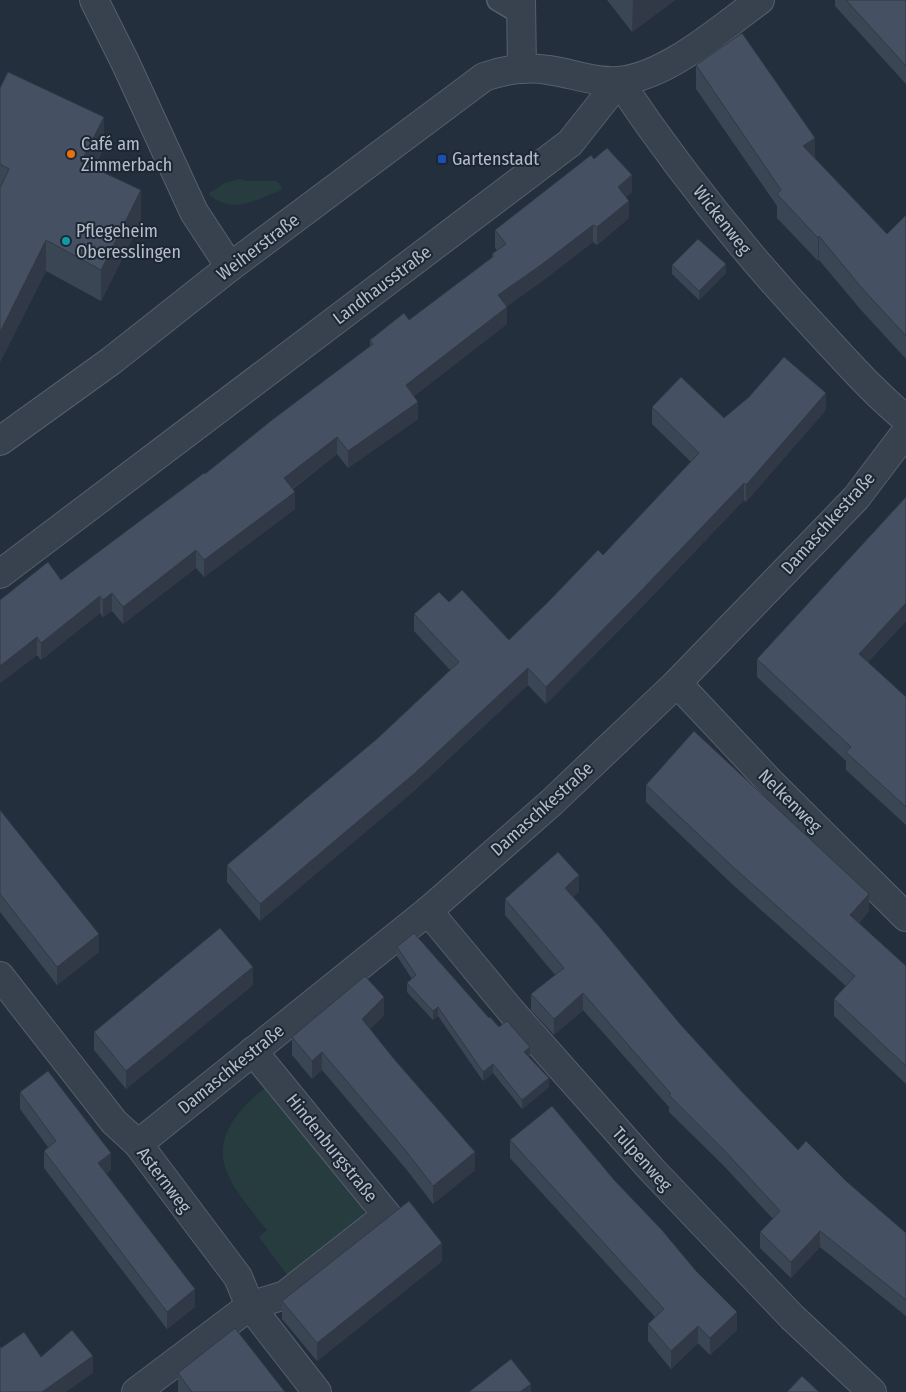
<svg xmlns="http://www.w3.org/2000/svg" width="906" height="1392" viewBox="0 0 906 1392" font-family="'Fira Sans Condensed',sans-serif">
  <rect width="100%" height="100%" fill="#242f3e"/>
  <g fill="#263c3f">
    <path d="M239,179L247,181H276L280,184L282,190C254,200 237,214 210,196L209,193L225,183Z"/>
    <path d="M266,1087L362,1205L364,1215L362,1220L290,1279L259,1237L267,1230C253,1212 235,1193 227,1172C212,1138 240,1107 266,1087Z"/>
  </g>
  <g fill="none" stroke-linecap="round" stroke-linejoin="round">
    <defs>
      <polyline id="lane" points="498,0 520,13"/>
      <g id="street">
        <polyline points="94,0 125,62 194,212 230,267"/>
        <polyline points="521,0 522,69"/>
        <path d="M619,81C679,171 746,254 820,333C848,363 874,393 906,419"/>
        <path d="M0,441L111,361L230,267L484,77C503,70 528,66 548,70C572,73 595,83 619,81C668,76 721,28 760,0"/>
        <polyline points="0,574 570,143 619,81"/>
        <polyline points="677,683 772,784 906,917"/>
        <polyline points="428,911 511,1011 652,1170 792,1317 872,1392"/>
        <polyline points="0,976 114,1122 138,1144 238,1277 250,1306 317,1392"/>
        <polyline points="138,1144 428,911 552,802 677,683 856,498 906,432"/>
        <polyline points="136,1392 250,1306 285,1295 387,1215 253,1051"/>
      </g>
    </defs>
    <use href="#lane" stroke="#565f6c" stroke-width="24"/>
    <use href="#street" stroke="#565f6c" stroke-width="30"/>
    <use href="#lane" stroke="#38414e" stroke-width="21"/>
    <use href="#street" stroke="#38414e" stroke-width="28"/>
  </g>
  <g fill="#3b4654">
    <polygon points="607,0 675,0 632,32"/>
    <polygon points="835,0 906,0 906,84 835,6"/>
    <polygon points="696,65 815,158 887,234 906,215 906,359 861,310 819,260 818,261 777,218 777,206 696,89"/>
    <polygon points="0,88 104,148 94,168 141,221 101,301 46,271 0,362"/>
    <polygon points="594,159 632,192 626,197 629,218 597,245 593,242 541,282 507,306 507,324 414,396 418,419 348,468 337,454 293,489 295,509 204,577 196,568 123,624 112,611 103,617 100,613 41,660 37,655 0,683 0,600 61,580 205,474 370,347 370,340 409,320 492,258 492,254 497,250 495,248 495,230"/>
    <polygon points="672,265 726,273 699,300 672,274"/>
    <polygon points="652,407 724,418 826,410 746,502 744,500 637,612 546,704 528,685 415,790 260,921 227,882 227,865 378,738 450,670 414,631 414,614 449,602 509,640 603,555 691,462 652,424"/>
    <polygon points="906,497 906,621 868,662 906,697 906,825 846,770 846,761 757,677 757,659"/>
    <polygon points="646,785 869,911 859,923 906,966 906,1084 834,1016 834,999 846,986 732,884 646,802"/>
    <polygon points="0,810 99,952 57,985 0,912"/>
    <polygon points="579,892 573,897 680,1024 742,1092 798,1150 846,1181 906,1233 906,1316 820,1247 791,1278 760,1248 760,1232 773,1219 724,1166 669,1112 669,1107 583,1010 554,1035 531,1010 531,994 555,975 505,915 505,899"/>
    <polygon points="397,947 489,1018 499,1027 530,1056 529,1057 549,1087 522,1109 493,1073 483,1081 438,1016 433,1020 407,992 407,983 412,979 397,956"/>
    <polygon points="253,985 126,1089 94,1050 94,1032"/>
    <polygon points="384,1015 370,1029 475,1170 433,1204 406,1169 322,1070 312,1079 292,1055 292,1037"/>
    <polygon points="20,1092 111,1170 106,1174 195,1307 167,1329 44,1168 44,1151 48,1147 20,1109"/>
    <polygon points="510,1140 737,1330 710,1355 698,1343 671,1369 648,1341 648,1324 655,1317 510,1158"/>
    <polygon points="442,1261 317,1361 282,1319 282,1301"/>
    <polygon points="178,1373 285,1392 178,1392"/>
  </g>
  <g fill="#303945">
    <polygon points="633,0 675,0 632,32"/>
    <polygon points="104,117 104,148 81,192 81,162"/>
    <polygon points="815,138 815,161 803,146"/>
    <polygon points="632,175 632,192 618,204 618,187"/>
    <polygon points="141,190 141,221 101,301 101,270"/>
    <polygon points="629,201 629,218 597,245 597,227"/>
    <polygon points="593,225 593,242 541,282 498,312 498,295"/>
    <polygon points="819,236 819,260 818,261 818,238"/>
    <polygon points="46,240 46,271 0,362 0,332"/>
    <polygon points="726,264 726,273 699,300 699,291"/>
    <polygon points="507,307 507,324 406,402 406,385"/>
    <polygon points="826,393 826,410 746,502 746,485"/>
    <polygon points="418,402 418,419 348,468 348,451"/>
    <polygon points="337,437 337,454 284,495 284,478"/>
    <polygon points="744,483 744,500 637,612 546,704 546,687"/>
    <polygon points="295,492 295,509 204,577 204,560"/>
    <polygon points="196,550 196,568 123,624 123,607"/>
    <polygon points="112,593 112,611 103,617 103,600"/>
    <polygon points="100,596 100,613 41,660 41,643"/>
    <polygon points="906,603 906,621 859,672 859,654"/>
    <polygon points="37,637 37,655 0,683 0,666"/>
    <polygon points="528,668 528,685 415,790 260,921 260,904"/>
    <polygon points="579,875 579,892 565,904 565,888"/>
    <polygon points="869,894 869,911 850,933 850,915"/>
    <polygon points="99,934 99,952 57,985 57,967"/>
    <polygon points="253,967 253,985 126,1089 126,1071"/>
    <polygon points="583,993 583,1010 554,1035 554,1019"/>
    <polygon points="384,997 384,1015 362,1037 362,1019"/>
    <polygon points="438,1007 438,1016 433,1020 433,1011"/>
    <polygon points="530,1047 530,1056 524,1061 524,1052"/>
    <polygon points="322,1052 322,1070 312,1079 312,1061"/>
    <polygon points="493,1064 493,1073 483,1081 483,1072"/>
    <polygon points="549,1078 549,1087 522,1109 522,1100"/>
    <polygon points="475,1152 475,1170 433,1204 433,1186"/>
    <polygon points="111,1153 111,1170 98,1181 98,1163"/>
    <polygon points="820,1231 820,1247 791,1278 791,1262"/>
    <polygon points="442,1243 442,1261 317,1361 317,1343"/>
    <polygon points="195,1289 195,1307 167,1329 167,1312"/>
    <polygon points="737,1312 737,1330 710,1355 710,1338"/>
    <polygon points="698,1326 698,1343 671,1369 671,1351"/>
    <polygon points="93,1356 93,1373 66,1392 42,1392"/>
    <polygon points="531,1384 531,1392 520,1392"/>
  </g>
  <g fill="#455162" stroke="#303945">
    <polygon points="846,0 906,0 906,66"/>
    <polygon points="742,33 815,138 803,146 887,234 906,215 906,336 861,287 819,236 818,238 777,194 781,190 696,65"/>
    <polygon points="8,72 104,117 81,162 141,190 101,270 46,240 0,332 0,188 9,169 0,164 0,88"/>
    <polygon points="607,148 632,175 618,187 629,201 597,227 593,225 541,265 498,295 507,307 406,385 418,402 348,451 337,437 284,478 295,492 204,560 196,550 123,607 112,593 103,600 100,596 41,643 37,637 0,666 0,600 48,562 61,580 204,473 205,474 272,420 373,344 370,340 404,313 409,320 494,256 492,254 506,244 495,230 591,155 594,159"/>
    <polygon points="698,239 726,264 699,291 672,265"/>
    <polygon points="784,357 826,393 746,485 744,483 637,595 546,687 528,668 415,773 260,904 227,865 378,738 459,662 414,614 439,592 449,602 462,590 509,640 550,600 598,550 603,555 699,453 652,407 681,377 724,418 749,397"/>
    <polygon points="906,497 906,603 859,654 906,697 906,807 846,752 851,747 757,659"/>
    <polygon points="694,731 869,894 850,915 906,966 906,1066 834,999 855,976 732,866 646,785"/>
    <polygon points="0,810 99,934 57,967 0,894"/>
    <polygon points="558,852 579,875 565,888 599,926 680,1024 742,1092 798,1150 806,1141 846,1181 906,1233 906,1300 820,1231 791,1262 760,1232 780,1211 724,1150 669,1095 671,1094 583,993 554,1019 531,994 564,968 505,899"/>
    <polygon points="220,928 253,967 126,1071 94,1032"/>
    <polygon points="414,933 489,1018 490,1017 499,1027 507,1021 530,1047 524,1052 549,1078 522,1100 493,1064 483,1072 438,1007 433,1011 407,983 416,975 397,947"/>
    <polygon points="365,976 384,997 362,1019 394,1059 475,1152 433,1186 406,1151 322,1052 312,1061 292,1037"/>
    <polygon points="48,1071 111,1153 98,1163 195,1289 167,1312 44,1151 56,1141 20,1092"/>
    <polygon points="552,1106 615,1181 661,1229 696,1271 737,1312 710,1338 698,1326 671,1351 648,1324 664,1309 510,1140"/>
    <polygon points="409,1201 442,1243 317,1343 282,1301"/>
    <polygon points="235,1328 285,1392 192,1392 178,1373"/>
    <polygon points="72,1330 93,1356 42,1392 0,1392 0,1346 1,1348 24,1332 41,1357"/>
    <polygon points="511,1359 531,1384 520,1392 469,1392"/>
    <polygon points="802,1376 819,1392 787,1392"/>
  </g>
  <circle fill="#e8710a" stroke="#1d2633" stroke-width="2" cx="71" cy="154" r="5"/>
  <rect fill="#1a4fb4" stroke="#1d2633" stroke-width="2" x="437" y="154" width="10" height="10" rx="2.5"/>
  <circle fill="#0f9aa8" stroke="#1d2633" stroke-width="2" cx="66" cy="241" r="5"/>
  <g text-anchor="middle" dominant-baseline="central" stroke-width="4" stroke-linejoin="round" paint-order="stroke">
    <g font-size="18" fill="#b4bcc9" stroke="#1d2633" text-anchor="start">
      <text x="81" y="144">Café am<tspan x="81" dy="21">Zimmerbach</tspan></text>
      <text x="452" y="159">Gartenstadt</text>
      <text x="76" y="231">Pflegeheim<tspan x="76" dy="21">Oberesslingen</tspan></text>
    </g>
    <g font-size="18" fill="#b4bcc9" stroke="#1d2633">
      <text transform="translate(722 220) rotate(52)">Wickenweg</text>
      <text transform="translate(258 247) rotate(-37)">Weiherstraße</text>
      <text transform="translate(382 285) rotate(-37)">Landhausstraße</text>
      <text transform="translate(828 523) rotate(-48)">Damaschkestraße</text>
      <text transform="translate(790 801) rotate(45)">Nelkenweg</text>
      <text transform="translate(542 809) rotate(-42)">Damaschkestraße</text>
      <text transform="translate(231 1069) rotate(-39)">Damaschkestraße</text>
      <text transform="translate(332 1148) rotate(51)">Hindenburgstraße</text>
      <text transform="translate(642 1159) rotate(48)">Tulpenweg</text>
      <text transform="translate(164 1180) rotate(53)">Asternweg</text>
    </g>
  </g>
</svg>
